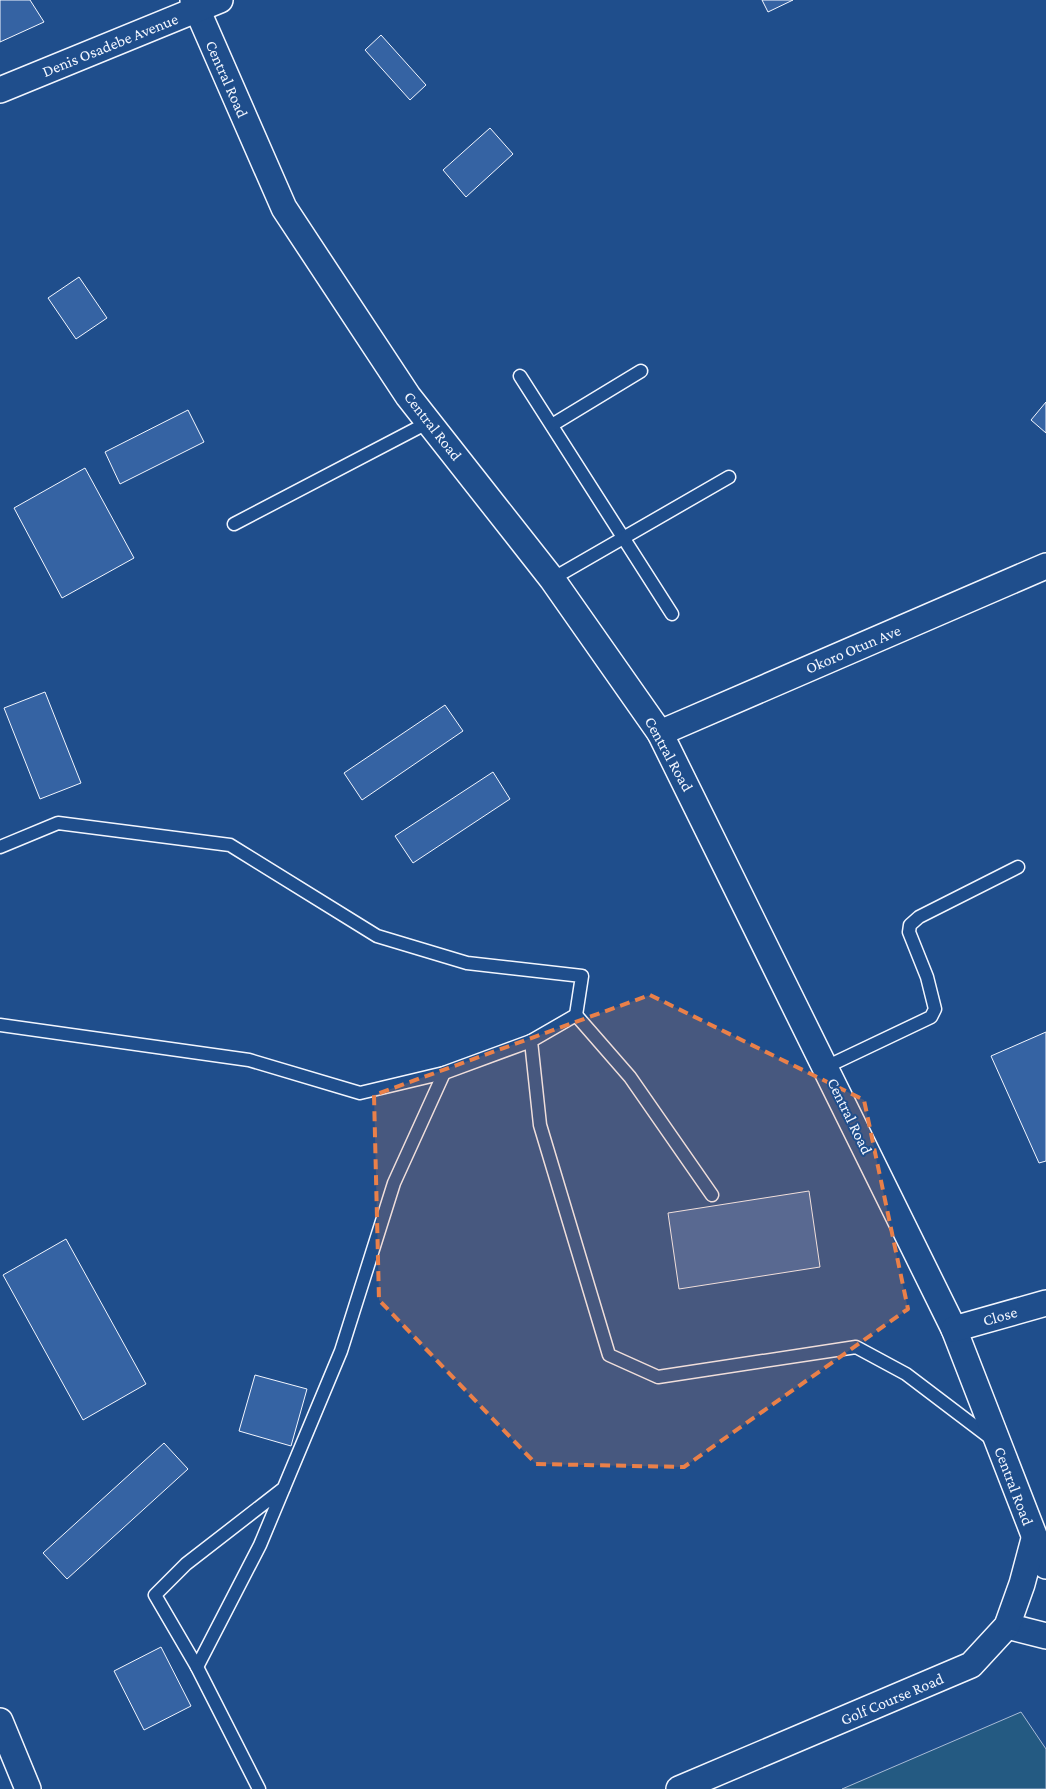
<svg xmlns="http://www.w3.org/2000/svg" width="1046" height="1789" viewBox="0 0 1046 1789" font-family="'Crimson Pro',serif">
  <rect width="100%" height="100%" fill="#1f4e8c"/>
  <polygon fill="#245a82" stroke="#a8bbd7" points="1021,1712 1046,1749 1046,1789 842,1789"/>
  <g fill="#3563a3" stroke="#f2f6ff">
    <polygon points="0,0 30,0 44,22 0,42"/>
    <polygon points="762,0 793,0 768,12"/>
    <polygon points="381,35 426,85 410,100 365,50"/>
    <polygon points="490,128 513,154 466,197 443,170"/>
    <polygon points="79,277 107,318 76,339 48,298"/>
    <polygon points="1046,402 1046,433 1031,420"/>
    <polygon points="188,410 204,442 120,484 105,452"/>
    <polygon points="85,468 134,558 62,598 14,508"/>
    <polygon points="45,692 81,783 40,799 4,708"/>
    <polygon points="445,705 463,731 362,800 344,773"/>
    <polygon points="493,772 510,799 413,863 395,836"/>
    <polygon points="1046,1032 1046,1161 1039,1163 991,1056"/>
    <polygon points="809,1191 820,1267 679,1289 668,1213"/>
    <polygon points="66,1239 146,1384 83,1420 3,1275"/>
    <polygon points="255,1375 307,1389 291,1446 239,1431"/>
    <polygon points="164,1443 188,1469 67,1579 43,1553"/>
    <polygon points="161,1647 191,1706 144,1730 114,1671"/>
  </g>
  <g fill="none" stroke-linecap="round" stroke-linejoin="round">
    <defs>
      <g id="lane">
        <polyline points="520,376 672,614"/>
        <polyline points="552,425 641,371"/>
        <polyline points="234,524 429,422"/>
        <polyline points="552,579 729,477"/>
        <polyline points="0,847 58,823 230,845 377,936 467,963 582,976 576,1015"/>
        <polyline points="0,1025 249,1060 360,1093 444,1073 531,1041"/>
        <polyline points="826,1067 931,1017 935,1009 927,977 909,932 910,925 919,917 1018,867"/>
        <polyline points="712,1195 630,1077 576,1015 531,1041 540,1125 609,1355 658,1377 856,1347 906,1374 993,1440"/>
        <polyline points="284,1488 186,1564 155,1595 197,1667 260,1545 341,1351 394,1183 444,1073"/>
        <polyline points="197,1667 259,1789"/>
      </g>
      <g id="street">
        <polyline points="193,0 284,208 408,396 552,579 660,733 954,1329 1046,1566"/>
        <polyline points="0,90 220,0"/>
        <polyline points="660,733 1046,566"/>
        <polyline points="954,1329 1046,1303"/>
        <polyline points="1007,1626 1046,1636"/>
        <polyline points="0,1721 28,1789"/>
        <polyline points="679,1789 971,1665 1007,1626 1022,1584 1034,1539"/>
      </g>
    </defs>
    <use href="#lane" stroke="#f2f6ff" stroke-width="15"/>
    <use href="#street" stroke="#f2f6ff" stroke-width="28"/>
    <use href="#lane" stroke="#1f4e8c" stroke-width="12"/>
    <use href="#street" stroke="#1f4e8c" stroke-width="25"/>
  </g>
  <path fill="#ea8049" fill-opacity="0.2" stroke="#ea8049" stroke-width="4" stroke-dasharray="10 6" stroke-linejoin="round" d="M650,995L864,1100L908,1309L684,1467L536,1464L379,1300L374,1095Z"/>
  <g text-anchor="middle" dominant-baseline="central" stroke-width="4" stroke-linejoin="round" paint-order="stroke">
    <g font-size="16" fill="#f2f6ff" stroke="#1f4e8c">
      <text transform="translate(110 45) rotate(-22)">Denis Osadebe Avenue</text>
      <text transform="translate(227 79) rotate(66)">Central Road</text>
      <text transform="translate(433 426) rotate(52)">Central Road</text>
      <text transform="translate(853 649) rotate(-23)">Okoro Otun Ave</text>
      <text transform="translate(669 754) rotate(61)">Central Road</text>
      <text transform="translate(850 1116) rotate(64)">Central Road</text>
      <text transform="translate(1000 1316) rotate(-16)">Close</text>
      <text transform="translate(1014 1486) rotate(69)">Central Road</text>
      <text transform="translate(892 1699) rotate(-23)">Golf Course Road</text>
    </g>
  </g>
</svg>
